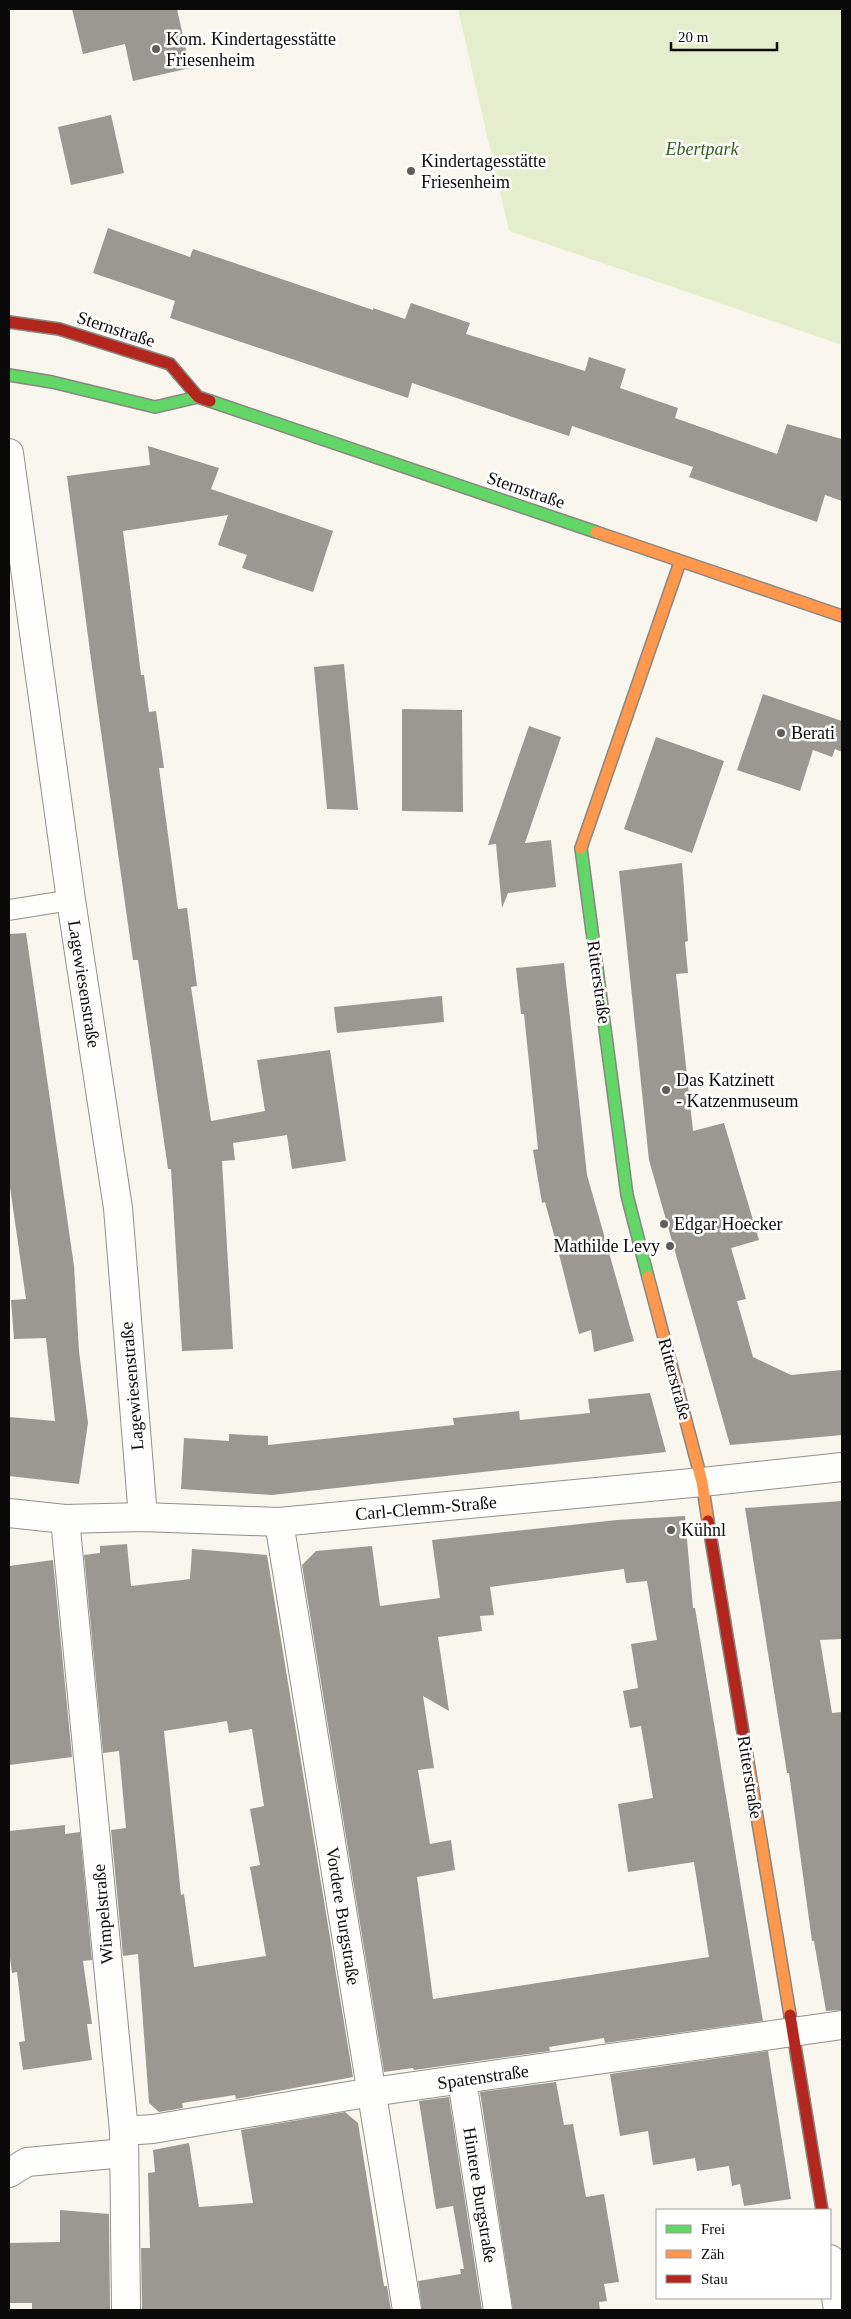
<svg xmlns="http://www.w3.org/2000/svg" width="851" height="2319" viewBox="0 0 851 2319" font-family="'Times New Roman',serif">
  <rect width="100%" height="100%" fill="#f9f6ed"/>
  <polygon fill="#e4eecd" points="458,9 842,9 842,345 509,231"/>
  <g fill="#9b9894" fill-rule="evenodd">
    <polygon points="72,9 177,9 190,68 133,81 125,44 83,54"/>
    <polygon points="111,115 124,173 71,185 58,127"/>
    <polygon points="108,228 190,257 193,249 373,310 373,308 405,319 411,303 470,323 466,334 585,371 589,357 626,369 620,388 678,408 675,418 777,454 787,424 842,439 842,501 825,495 817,522 689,477 693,467 572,426 569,436 412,383 408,398 170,318 175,301 93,273"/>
    <polygon points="148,446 219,468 211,489 333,531 313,592 242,568 247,555 218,545 228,515 123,531 141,675 144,675 149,712 156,711 164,768 159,768 178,909 187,908 197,986 191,987 211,1121 265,1111 257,1060 330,1050 346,1161 292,1169 287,1135 233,1143 235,1160 222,1161 233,1349 182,1351 171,1169 168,1169 138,960 133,960 94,682 67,476 150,465"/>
    <polygon points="344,664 358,810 327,809 314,667"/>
    <polygon points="763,694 842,721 842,752 835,749 832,757 813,750 800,791 737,770"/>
    <polygon points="402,709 462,710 463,812 402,811"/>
    <polygon points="529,726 561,737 525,843 551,840 556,887 508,893 502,908 496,844 488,845"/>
    <polygon points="656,737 724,761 692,853 624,829"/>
    <polygon points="682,863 688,941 685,942 688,973 676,974 693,1131 724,1123 759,1240 731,1248 746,1299 737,1301 753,1357 791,1375 842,1370 842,1435 730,1445 649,1160 619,871"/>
    <polygon points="26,933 74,1266 79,1351 88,1423 79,1484 9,1476 9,1417 55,1421 46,1338 14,1339 11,1300 26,1299 9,1180 9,934"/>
    <polygon points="564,963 587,1175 634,1341 594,1352 591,1330 579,1334 557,1246 545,1202 542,1203 533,1150 538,1149 524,1014 521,1014 516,968"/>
    <polygon points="442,996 444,1022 337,1033 334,1007"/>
    <polygon points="650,1393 666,1452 272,1495 181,1489 184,1438 229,1441 229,1434 268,1436 268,1445 454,1425 453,1418 519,1411 520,1420 590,1413 588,1399"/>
    <polygon points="842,1501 842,1639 820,1640 832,1713 842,1712 842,2010 826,2011 814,1941 812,1941 789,1773 787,1773 745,1508"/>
    <path d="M685,1516L693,1608H695L763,2021L605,2043L604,2038L549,2047L550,2051L414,2070L413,2068L384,2072L302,1565L316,1551L372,1546L380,1606L440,1598L432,1540L617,1520ZM624,1569L626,1583L647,1581L657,1640L631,1644L638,1688L623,1691L630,1728L641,1726L653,1798L618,1804L628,1872L694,1862L709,1957L433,1999L417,1877L455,1870L451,1840L430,1844L418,1770L434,1768L423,1696L449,1711L438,1637L482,1631L480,1616L494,1615L490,1587Z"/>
    <path d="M127,1544L131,1586L190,1579L192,1549L267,1555L353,2077L236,2099L235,2095L182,2103L183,2108L159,2112L149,2103L138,1954L123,1956L111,1830L126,1828L119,1751L103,1753L84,1555L100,1553V1546ZM227,1721L229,1733L252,1729L264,1806L250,1809L260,1865L250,1867L266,1956L194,1967L184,1894L181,1895L164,1731Z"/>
    <polygon points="53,1560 72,1757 9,1765 9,1566"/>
    <polygon points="65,1825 65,1834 80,1832 92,1960 83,1961 92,2024 87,2024 92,2060 23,2070 19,2042 25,2041 17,1972 12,1973 9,1950 9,1831"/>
    <polygon points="768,2051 791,2199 744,2206 740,2184 732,2186 729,2166 697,2171 695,2158 653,2165 648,2131 620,2136 610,2074"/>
    <polygon points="556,2082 564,2125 573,2124 586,2197 604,2194 619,2282 604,2284 607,2301 599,2302 600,2310 513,2310 480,2092"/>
    <polygon points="449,2097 482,2310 422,2310 418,2281 461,2274 460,2269 464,2269 453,2206 436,2209 419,2101"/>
    <polygon points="345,2112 358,2123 384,2286 387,2286 391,2310 142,2310 141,2248 150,2248 148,2173 155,2172 153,2150 189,2143 199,2207 253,2203 241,2130"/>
    <polygon points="60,2210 109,2214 110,2310 32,2310 32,2303 9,2303 9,2243 60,2242"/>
  </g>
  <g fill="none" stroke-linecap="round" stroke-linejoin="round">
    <defs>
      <polyline id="lane" points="9,910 71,900"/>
      <g id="street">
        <polyline points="9,453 71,900 118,1208 143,1517"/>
        <polyline points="9,1513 65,1519 143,1517 279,1522 702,1482 842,1467"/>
        <polyline points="65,1519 124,2131 126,2310"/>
        <polyline points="279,1522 407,2310"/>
        <polyline points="462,2080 498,2310"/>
        <polyline points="124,2131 153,2129 372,2092 842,2025"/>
        <polyline points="9,2173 27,2162 124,2153"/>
        <polyline points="830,2259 838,2310"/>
      </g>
      <g id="fast">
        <polyline points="9,375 52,382 155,407 198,397"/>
        <polyline points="210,401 596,532"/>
        <polyline points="581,848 627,1195 648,1277"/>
      </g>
      <g id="slow">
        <polyline points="596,532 842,616"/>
        <polyline points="581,848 680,562"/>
        <polyline points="648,1277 702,1482 708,1521"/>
        <polyline points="746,1750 790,2015"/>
      </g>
      <g id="jam">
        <polyline points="9,322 59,329 170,364 198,397 210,401"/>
        <polyline points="708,1521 746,1750"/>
        <polyline points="790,2015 822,2210"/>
      </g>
    </defs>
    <use href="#lane" stroke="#92908c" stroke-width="22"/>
    <use href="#street" stroke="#92908c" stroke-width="30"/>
    <use href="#fast" stroke="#888783" stroke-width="14"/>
    <use href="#slow" stroke="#888783" stroke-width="14"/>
    <use href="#jam" stroke="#888783" stroke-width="14"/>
    <use href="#lane" stroke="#fefefc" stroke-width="20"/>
    <use href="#street" stroke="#fefefc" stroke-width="28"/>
    <use href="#fast" stroke="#63d668" stroke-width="11"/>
    <use href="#slow" stroke="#ff974d" stroke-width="11"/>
    <use href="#jam" stroke="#b3261e" stroke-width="11"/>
  </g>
  <g fill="#5e5d59" stroke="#fff" stroke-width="2">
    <circle cx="156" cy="49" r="5"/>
    <circle cx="411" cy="171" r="5"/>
    <circle cx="781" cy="733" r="5"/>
    <circle cx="666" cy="1090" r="5"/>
    <circle cx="664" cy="1224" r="5"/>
    <circle cx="670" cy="1246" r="5"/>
    <circle cx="671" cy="1530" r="5"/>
  </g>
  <g text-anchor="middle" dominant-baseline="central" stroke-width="5" stroke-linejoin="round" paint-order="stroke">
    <g font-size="18" fill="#0a0a0a" stroke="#fff" text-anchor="start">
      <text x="166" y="39">Kom. Kindertagesstätte<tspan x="166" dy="21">Friesenheim</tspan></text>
      <text x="421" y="161">Kindertagesstätte<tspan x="421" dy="21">Friesenheim</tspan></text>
      <text x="791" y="733">Berati</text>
      <text x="676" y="1080">Das Katzinett<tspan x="676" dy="21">- Katzenmuseum</tspan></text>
      <text x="674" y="1224">Edgar Hoecker</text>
      <text x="660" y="1246" text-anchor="end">Mathilde Levy</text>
      <text x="681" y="1530">Kühnl</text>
    </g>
    <g font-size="18" font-style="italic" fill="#2f5f1d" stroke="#fff">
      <text x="702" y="149">Ebertpark</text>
    </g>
    <g font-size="18" fill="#0a0a0a" stroke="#fff">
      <text transform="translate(116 329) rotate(18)">Sternstraße</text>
      <text transform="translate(526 490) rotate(19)">Sternstraße</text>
      <text transform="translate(599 982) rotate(82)">Ritterstraße</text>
      <text transform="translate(84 984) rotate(81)">Lagewiesenstraße</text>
      <text transform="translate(675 1379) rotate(75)">Ritterstraße</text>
      <text transform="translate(132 1386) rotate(-95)">Lagewiesenstraße</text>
      <text transform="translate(426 1508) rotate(-5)">Carl-Clemm-Straße</text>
      <text transform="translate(750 1777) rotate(81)">Ritterstraße</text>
      <text transform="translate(103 1914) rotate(-95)">Wimpelstraße</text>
      <text transform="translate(343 1916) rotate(81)">Vordere Burgstraße</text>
      <text transform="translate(483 2077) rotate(-8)">Spatenstraße</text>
      <text transform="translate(480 2195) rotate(81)">Hintere Burgstraße</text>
    </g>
  </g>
  <rect width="851" height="2319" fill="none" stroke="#0a0a0a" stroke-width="20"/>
  <rect x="656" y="2209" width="175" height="90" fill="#ffffff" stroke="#9d9d9d"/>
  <rect x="666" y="2225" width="25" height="8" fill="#63d668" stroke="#9d9d9d"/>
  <text x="701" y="2234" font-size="15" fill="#0a0a0a">Frei</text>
  <rect x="666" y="2250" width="25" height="8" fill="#ff974d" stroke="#9d9d9d"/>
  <text x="701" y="2259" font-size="15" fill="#0a0a0a">Zäh</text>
  <rect x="666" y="2275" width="25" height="8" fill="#b3261e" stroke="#9d9d9d"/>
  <text x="701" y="2284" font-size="15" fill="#0a0a0a">Stau</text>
  <path d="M671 42v8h106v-8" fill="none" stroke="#0a0a0a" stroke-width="2.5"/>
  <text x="678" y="42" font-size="15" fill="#0a0a0a" stroke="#ffffff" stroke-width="4" paint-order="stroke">20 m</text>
</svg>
